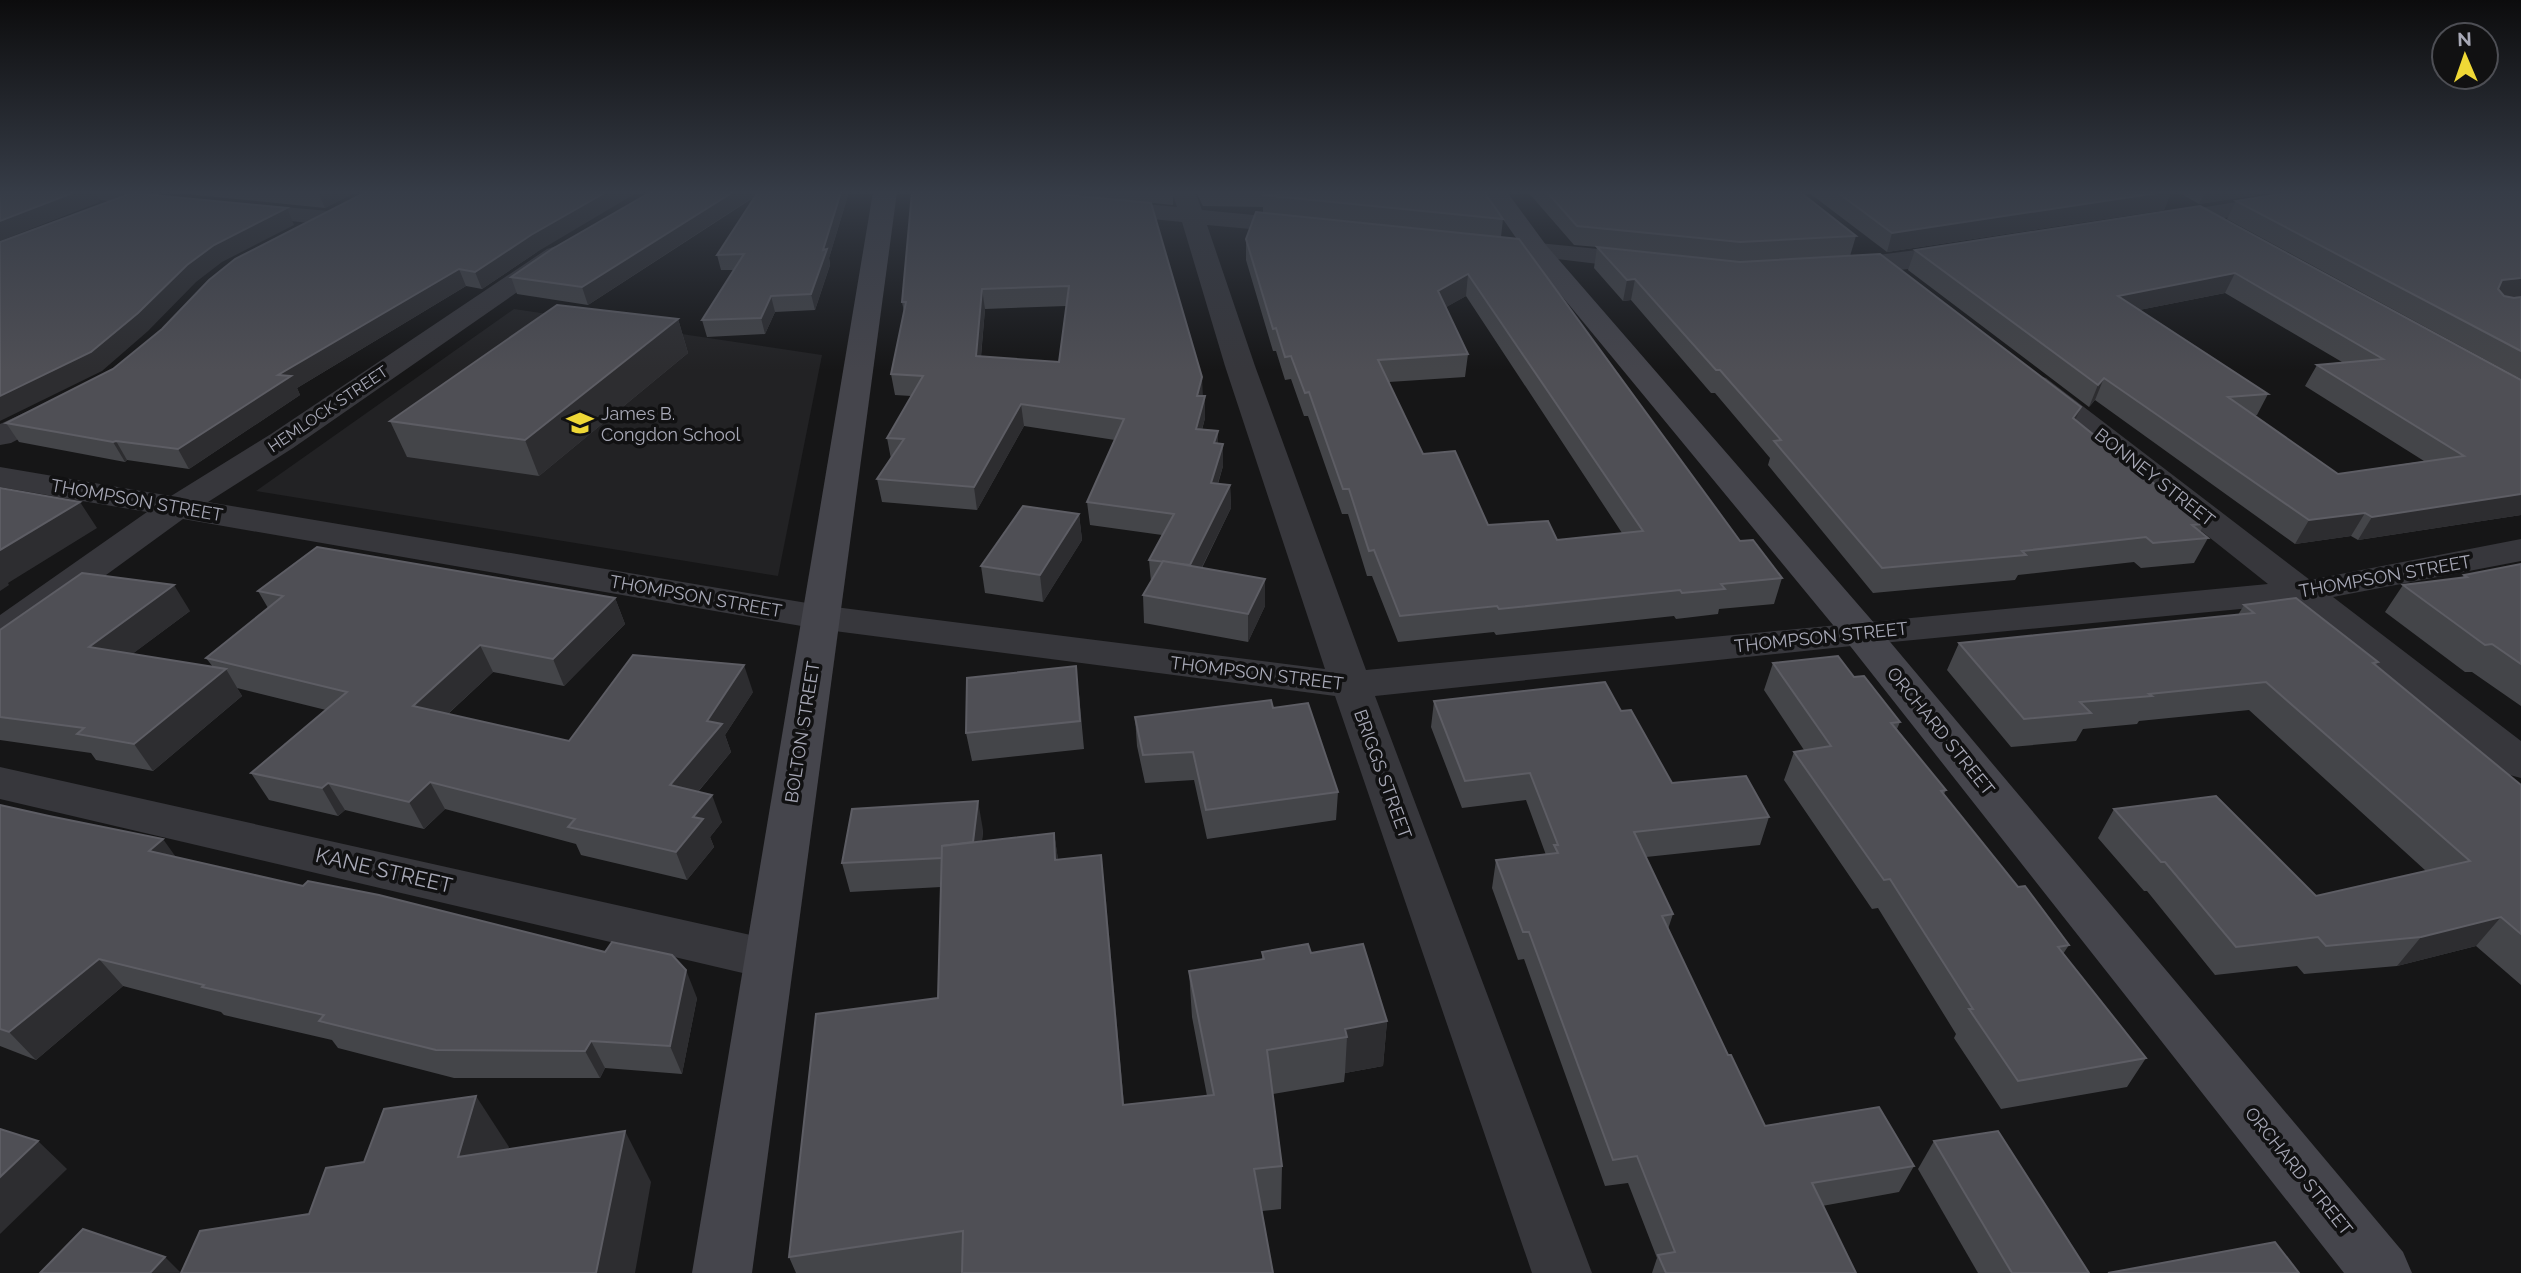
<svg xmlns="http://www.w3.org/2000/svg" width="2521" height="1273" viewBox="0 0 2521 1273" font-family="Raleway,sans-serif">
  <rect width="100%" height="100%" fill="#161617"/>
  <polygon fill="#222224" points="514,309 822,355 778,576 256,491"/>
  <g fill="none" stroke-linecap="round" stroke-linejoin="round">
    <g fill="#37373c" fill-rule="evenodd">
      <polygon points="84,192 146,192 180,198 184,203 180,208 172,210 95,199 87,197"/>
      <polygon points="1175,192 1195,192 1202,210 1304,220 1313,222 1316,227 1313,232 1304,234 1207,225 1255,366 1366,670 2268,584 2024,390 2020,384 2024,378 2035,375 2046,378 2310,580 2521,539 2521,561 2333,597 2521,741 2521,778 2506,774 2293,604 1861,645 1375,696 1592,1273 1532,1273 1335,696 819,629 183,519 14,642 0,645 0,615 147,512 0,487 0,467 171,496 271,434 547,249 556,246 565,249 569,254 565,259 293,448 208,502 819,605 1325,669 1225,366 1182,222 1102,214 1094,212 1090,207 1094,202 1102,200 1177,207 1173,195"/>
      <polygon points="2297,192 2352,192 2349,197 2341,199 2163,228 2154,226 2151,221 2154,216 2163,214"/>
      <polygon points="239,203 329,211 337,213 341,218 337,223 329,225 231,215 227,210 231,205"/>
      <polygon points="1499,239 1648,254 1657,257 1661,262 1657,267 1648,270 1490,251 1487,246 1490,241"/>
      <path d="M1962,244L1971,247L1975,252L1971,257C1938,265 1863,279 1832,271L1828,266L1832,261Z"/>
      <polygon points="57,398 68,401 72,407 68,413 11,443 0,445 0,424"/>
      <polygon points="0,767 768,939 786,945 793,959 786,973 768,979 0,799"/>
    </g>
    <g fill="#45454c" fill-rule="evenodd">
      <polygon points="873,192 897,192 752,1273 692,1273"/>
      <polygon points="1484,192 1507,192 1546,245 1875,624 2403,1252 2412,1273 2344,1273 1847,642 1528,255"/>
    </g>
  </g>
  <g fill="#444549" fill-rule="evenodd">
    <polygon points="166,192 356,192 325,208"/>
    <polygon points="366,192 537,252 482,289 466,286 297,388 300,395 189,469 127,460 125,462 19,442 6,423 113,369"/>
    <polygon points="651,192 849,192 829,258 830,265 815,310 775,312 765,334 707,337 702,320 734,270 721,270 717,255 756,196 588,305 517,294 511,277"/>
    <path d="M1035,192L1203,396L1205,418L1202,430L1218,443L1223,444V466L1218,484L1230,485L1231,508L1202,568L1265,579V606L1248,642L1144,623L1143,595L1151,582L1149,560L1162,535L1090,525L1087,502L1115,440L1024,426L977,510L882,502L877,479L891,459L887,438L911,396L895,395L891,374L904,312L902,302ZM1066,306L1059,362L981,357L985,309Z"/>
    <polygon points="1046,192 1173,192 1173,205"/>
    <path d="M1196,192H1484L1503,219L1501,237L1740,541L1782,578L1774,604L1719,609L1718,614L1676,619L1674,616L1496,635L1494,632L1398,642L1372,576H1367L1348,514H1342L1308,416H1304L1291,379L1285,380L1276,351H1273L1246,260V239L1263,213V207L1203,206ZM1466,296L1622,533L1557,540L1488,525L1423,454L1389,382L1465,377L1468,354L1446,307Z"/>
    <polygon points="1528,192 1800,192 1856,236 1850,256 2081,407 2075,420 2204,524 2200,532 2208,538 2194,563 2141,568 2134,562 2018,575 2015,580 1873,593 1768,465 1770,458 1715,393 1711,393 1631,300 1623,301 1594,268 1597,247 1574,245"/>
    <polygon points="1808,192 2171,192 2164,210 1887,252"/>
    <polygon points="2178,192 2277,192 2199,204"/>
    <polygon points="2521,192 2521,296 2511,298 2521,297 2521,379 2227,219 2236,201"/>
    <path d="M2200,206L2521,380V515L2358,540L2351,536L2295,544L2095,400L2089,407L1908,270L1915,250ZM2225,293L2342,362L2317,365L2305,386L2424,461L2338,474L2254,416L2257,415L2268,394L2139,310Z"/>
    <polygon points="678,319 688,353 539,476 407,457 390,421"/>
    <polygon points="1079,514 1082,540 1043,602 985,593 981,566"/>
    <polygon points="2521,564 2521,706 2472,672 2465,672 2385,612 2403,585 2462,578 2464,575"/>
    <polygon points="258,591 615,598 625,624 564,686 493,672 448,714 569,741 753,692 725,735 731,752 698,792 722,822 710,837 714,847 687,880 581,855 576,844 445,809 424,829 345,810 338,816 269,800 251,773 326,710 237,688 242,696 153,771 96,760 91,753 0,740 0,630 190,611 132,654 213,667 206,658 268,608"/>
    <polygon points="2244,605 2378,662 2376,665 2521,785 2521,985 2476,946 2397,966 2304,974 2297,966 2215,975 2147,891 2144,891 2098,838 2114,809 2316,896 2426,871 2249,710 2139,721 2137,724 2083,729 2076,741 2011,747 1947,670 1959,643 2238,615"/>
    <polygon points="1773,663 1854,677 1900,722 1897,729 1946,790 1944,794 2018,887 2069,945 2063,954 2146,1058 2127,1087 2001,1109 1954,1038 1956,1034 1878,908 1872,909 1784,780 1794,752 1804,750 1764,690"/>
    <polygon points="1079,694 1084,749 972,761 966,733"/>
    <polygon points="1434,701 1621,711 1672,783 1769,817 1760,845 1646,857 1673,914 1668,929 1728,1055 1765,1126 1914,1166 1899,1192 1822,1206 1856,1273 1652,1273 1657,1258 1628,1183 1605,1186 1524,959 1518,960 1492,888 1496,860 1546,855 1526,800 1462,808 1431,727"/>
    <polygon points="1273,708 1338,792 1336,820 1207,839 1194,780 1145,783 1137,746 1135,717"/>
    <polygon points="0,805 176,857 697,998 682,1074 605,1068 600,1078 454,1078 338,1048 332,1040 224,1015 221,1012 123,986 36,1060 0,1046"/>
    <polygon points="983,830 982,841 1054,833 1058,860 1101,855 1124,1105 1207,1096 1192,1017 1189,971 1262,959 1262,952 1311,953 1387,1021 1383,1066 1345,1073 1344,1082 1273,1094 1282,1166 1281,1209 1262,1211 1273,1273 796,1273 789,1257 938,998 941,887 850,892 842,863"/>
    <polygon points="1934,1141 2089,1273 1978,1273 1918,1169"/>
  </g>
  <g fill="#2d2d30">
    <polygon points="75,192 95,192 100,202 0,241 0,221"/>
    <polygon points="318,192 356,192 325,208"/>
    <polygon points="606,192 638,192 537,252 482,289 475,272 531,235"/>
    <polygon points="733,192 761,192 588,305 582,287"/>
    <polygon points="841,192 849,192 829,258 830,265 815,310 811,294 823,250"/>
    <polygon points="2164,192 2171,192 2164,210 1887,252 1892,233"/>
    <polygon points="2205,192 2277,192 2199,204"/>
    <polygon points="287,208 294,225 222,262 196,282 148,331 102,371 0,421 0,396 187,265 214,245"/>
    <polygon points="459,269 466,286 297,388 300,395 189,469 178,449 278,375"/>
    <polygon points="2235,273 2225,293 2109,316 2118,296"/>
    <polygon points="1468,274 1466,296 1436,313 1438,291"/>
    <polygon points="2521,278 2521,296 2490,301 2502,280"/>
    <polygon points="1635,279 1631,300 1623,301 1627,280"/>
    <polygon points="982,289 985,309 979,377 976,356"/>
    <polygon points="771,296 775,312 765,334 761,318"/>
    <polygon points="678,319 688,353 539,476 525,440"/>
    <polygon points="1202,377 1203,398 1197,396"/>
    <polygon points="2104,378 2095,400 2089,407 2098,385"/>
    <polygon points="1205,396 1205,418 1196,451 1196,429"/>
    <polygon points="1021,404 1024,426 977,510 974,487"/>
    <polygon points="2081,407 2071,430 2073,418"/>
    <polygon points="1218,431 1218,453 1214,443"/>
    <polygon points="116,441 127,460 125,462 113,442"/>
    <polygon points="1223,444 1223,466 1211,505 1211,483"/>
    <polygon points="1230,485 1231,508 1191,589 1190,565"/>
    <polygon points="2521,494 2521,515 2358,540 2372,517"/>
    <polygon points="80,502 97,528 8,583 9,585 0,591 0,550"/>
    <polygon points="2365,513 2351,536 2295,544 2309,520"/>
    <polygon points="1079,514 1082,540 1043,602 1040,575"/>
    <polygon points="1265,579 1265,606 1248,642 1248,614"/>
    <polygon points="174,585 190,611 107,673 89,647"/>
    <polygon points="615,598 625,624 564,686 553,659"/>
    <polygon points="480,645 493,672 427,733 413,706"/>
    <polygon points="744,665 753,692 725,735 731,752 680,813 670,785 707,721"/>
    <polygon points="226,669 242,696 153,771 134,744"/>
    <polygon points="430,782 445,809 424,829 409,802"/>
    <polygon points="328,783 345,810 338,816 322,788"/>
    <polygon points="712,795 722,822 710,837 714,847 687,880 676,852 693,817"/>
    <polygon points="978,801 983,830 977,885 972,856"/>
    <polygon points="1054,833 1061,878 1055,860"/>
    <polygon points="163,839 183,867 149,851"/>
    <polygon points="1101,855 1106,900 1128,1149 1123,1105"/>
    <polygon points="2501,917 2476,946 2397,966 2421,937"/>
    <polygon points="99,959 123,986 36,1060 9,1032"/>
    <polygon points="686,970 697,998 682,1074 670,1046"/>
    <polygon points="1387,1021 1383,1066 1345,1073 1347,1037 1345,1029"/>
    <polygon points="591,1041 605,1068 600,1078 585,1051"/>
    <polygon points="476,1096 509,1147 492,1207 458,1157"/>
    <polygon points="625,1131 651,1182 635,1273 596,1273"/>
    <polygon points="38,1141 67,1169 0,1234 0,1177"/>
    <polygon points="165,1257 181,1273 150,1273"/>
  </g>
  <g fill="#4f4f55" stroke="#5d5d64" stroke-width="2" fill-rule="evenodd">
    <polygon points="0,192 75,192 0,221"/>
    <polygon points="366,192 606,192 531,235 475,272 459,269 278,375 291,376 178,449 116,441 113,442 6,423 113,369 162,329 209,280 235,259"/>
    <polygon points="651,192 733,192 582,287 511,277 552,249"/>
    <polygon points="758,192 841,192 823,250 827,249 811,294 771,296 761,318 702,320 744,254 717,255"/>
    <path d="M912,192H1035L1151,203L1202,377L1197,396H1205L1196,429L1218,431L1214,443L1223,444L1211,483L1230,485L1190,565L1149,560L1174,514L1087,502L1124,419L1021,404L974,487L877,479L904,439L887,438L923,376L891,374L906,302H902ZM1069,286L1059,362L976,356L982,289Z"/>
    <polygon points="1264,192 1484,192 1503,219 1263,195"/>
    <polygon points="1547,192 1800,192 1856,236 1740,242 1577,226"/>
    <polygon points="1837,192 2164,192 1892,233"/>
    <polygon points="2292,192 2521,192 2521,278 2502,280 2498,289 2504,296 2514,298 2521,297 2521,351 2236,201"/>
    <polygon points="132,193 287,208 214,245 187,265 138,313 91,352 0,396 0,242"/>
    <path d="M2200,206L2521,380V494L2372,517L2365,513L2309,520L2104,378L2098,385L1915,250ZM2235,273L2383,359L2317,365L2464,456L2338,474L2228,397L2268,394L2118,296Z"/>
    <path d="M1256,212L1519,239L1740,541L1753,540L1782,578L1721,584L1725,589L1682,593L1680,590L1499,609L1497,606L1400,616L1374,550L1369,551L1349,489H1343L1309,392L1305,393L1291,356L1285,357L1276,328L1273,329L1246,239ZM1468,274L1643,531L1557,540L1548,521L1488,525L1455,451L1423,454L1378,360L1468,354L1438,291Z"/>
    <polygon points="1597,247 1740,262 1880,254 2081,407 2073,418 2204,524 2192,525 2208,538 2153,543 2146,537 2022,551 2026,555 1882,568 1774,441 1781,440 1720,370 1716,370 1635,279 1627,280"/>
    <polygon points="557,305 678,319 525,440 390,421"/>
    <polygon points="0,488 80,502 0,550"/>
    <polygon points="1023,506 1079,514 1040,575 981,566"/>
    <polygon points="317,547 615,598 553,659 480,645 413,706 569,741 633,655 744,665 707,721 722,724 670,785 712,795 693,817 703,819 676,852 568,827 575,819 430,782 409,802 328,783 322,788 251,773 347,692 206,658 283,596 258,591"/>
    <polygon points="1163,561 1265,579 1248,614 1143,595"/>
    <polygon points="2521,564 2521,664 2492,644 2485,645 2403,585 2467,577 2464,575"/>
    <polygon points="82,573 174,585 89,647 226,669 134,744 77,734 84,728 0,717 0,630"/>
    <polygon points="2296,598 2378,662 2373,663 2521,785 2521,934 2501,917 2421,937 2326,946 2318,937 2236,947 2165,862 2161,862 2114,809 2216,796 2316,896 2470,861 2266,682 2149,694 2152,696 2080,702 2091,713 2024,719 1959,643 2254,613 2244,605"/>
    <polygon points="1838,656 1854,677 1864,676 1900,722 1891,723 1946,790 1941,791 2018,887 2025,886 2069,945 2058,947 2146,1058 2018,1081 1969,1009 1973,1009 1890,879 1884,880 1794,752 1831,746 1773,663"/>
    <polygon points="1076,666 1080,721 966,733 967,678"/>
    <polygon points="1605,682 1621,711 1631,710 1672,783 1746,776 1769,817 1634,832 1673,914 1662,916 1728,1055 1731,1055 1765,1126 1879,1107 1914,1166 1812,1183 1856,1273 1666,1273 1658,1255 1675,1252 1637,1156 1613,1160 1529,932 1523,932 1496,860 1558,853 1554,845 1558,845 1530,773 1465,781 1434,701"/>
    <polygon points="1271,700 1273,708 1308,703 1338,792 1206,810 1193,752 1143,755 1135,717"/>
    <polygon points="978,801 973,842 942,846 942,858 842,863 852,809"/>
    <polygon points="0,805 49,816 163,839 149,851 303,886 308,881 379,895 605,952 612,942 672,955 686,970 670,1046 591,1041 585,1051 436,1050 319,1021 324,1015 202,987 204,985 99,959 9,1032 0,1029"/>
    <polygon points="1054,833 1055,860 1101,855 1123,1105 1214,1095 1189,971 1264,959 1262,952 1308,944 1311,953 1363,944 1387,1021 1345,1029 1347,1037 1267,1050 1282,1166 1254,1169 1273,1273 962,1273 963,1231 789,1257 816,1014 938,998 942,846"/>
    <polygon points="476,1096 458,1157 625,1131 596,1273 181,1273 200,1231 309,1214 326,1168 364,1162 384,1109"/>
    <polygon points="0,1129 38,1141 0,1177"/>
    <polygon points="1998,1131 2089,1273 2012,1273 1934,1141"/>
    <polygon points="83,1229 165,1257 150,1273 40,1273"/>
    <polygon points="2275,1242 2299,1273 2108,1273"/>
  </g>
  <linearGradient id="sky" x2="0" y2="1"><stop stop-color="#0c0c0d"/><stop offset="0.52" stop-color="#363c47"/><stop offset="1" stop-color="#363c47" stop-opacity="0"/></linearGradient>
  <rect width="2521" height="370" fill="url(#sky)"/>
  <defs>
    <symbol id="school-bare" viewBox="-9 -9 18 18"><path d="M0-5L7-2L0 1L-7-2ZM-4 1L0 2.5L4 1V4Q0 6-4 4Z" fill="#efd836" stroke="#111112" stroke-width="2.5" paint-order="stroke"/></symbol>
  </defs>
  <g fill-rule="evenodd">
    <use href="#school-bare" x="561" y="404" width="38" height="38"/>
  </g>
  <g text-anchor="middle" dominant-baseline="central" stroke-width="7" stroke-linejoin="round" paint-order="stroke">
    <g font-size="16" fill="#a8a9b7" stroke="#111112">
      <text transform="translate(328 409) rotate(-34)">HEMLOCK STREET</text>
    </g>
    <g font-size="18" fill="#a8a9b7" stroke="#111112" text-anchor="start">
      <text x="601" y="413">James B.<tspan x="601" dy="21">Congdon School</tspan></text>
    </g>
    <g font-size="18" fill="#a8a9b7" stroke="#111112">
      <text transform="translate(2155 477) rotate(38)">BONNEY STREET</text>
      <text transform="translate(137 500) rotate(10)">THOMPSON STREET</text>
      <text transform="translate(2385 576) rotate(-10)">THOMPSON STREET</text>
      <text transform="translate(696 596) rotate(10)">THOMPSON STREET</text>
      <text transform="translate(1821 637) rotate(-6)">THOMPSON STREET</text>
      <text transform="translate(1257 673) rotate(7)">THOMPSON STREET</text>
      <text transform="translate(1941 731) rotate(51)">ORCHARD STREET</text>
      <text transform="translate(802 732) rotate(-81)">BOLTON STREET</text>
      <text transform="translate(1383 774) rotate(70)">BRIGGS STREET</text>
      <text transform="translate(2299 1171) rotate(51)">ORCHARD STREET</text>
    </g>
    <g font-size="21" fill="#a8a9b7" stroke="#111112">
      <text transform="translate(384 870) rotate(13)">KANE STREET</text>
    </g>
  </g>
  <g transform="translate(2465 56) rotate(358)"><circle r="33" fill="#111112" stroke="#4d4e54" stroke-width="2"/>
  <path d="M0-5L12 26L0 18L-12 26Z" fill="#efd836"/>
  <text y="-10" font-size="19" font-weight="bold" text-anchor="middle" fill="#a8a9b7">N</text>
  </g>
</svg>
